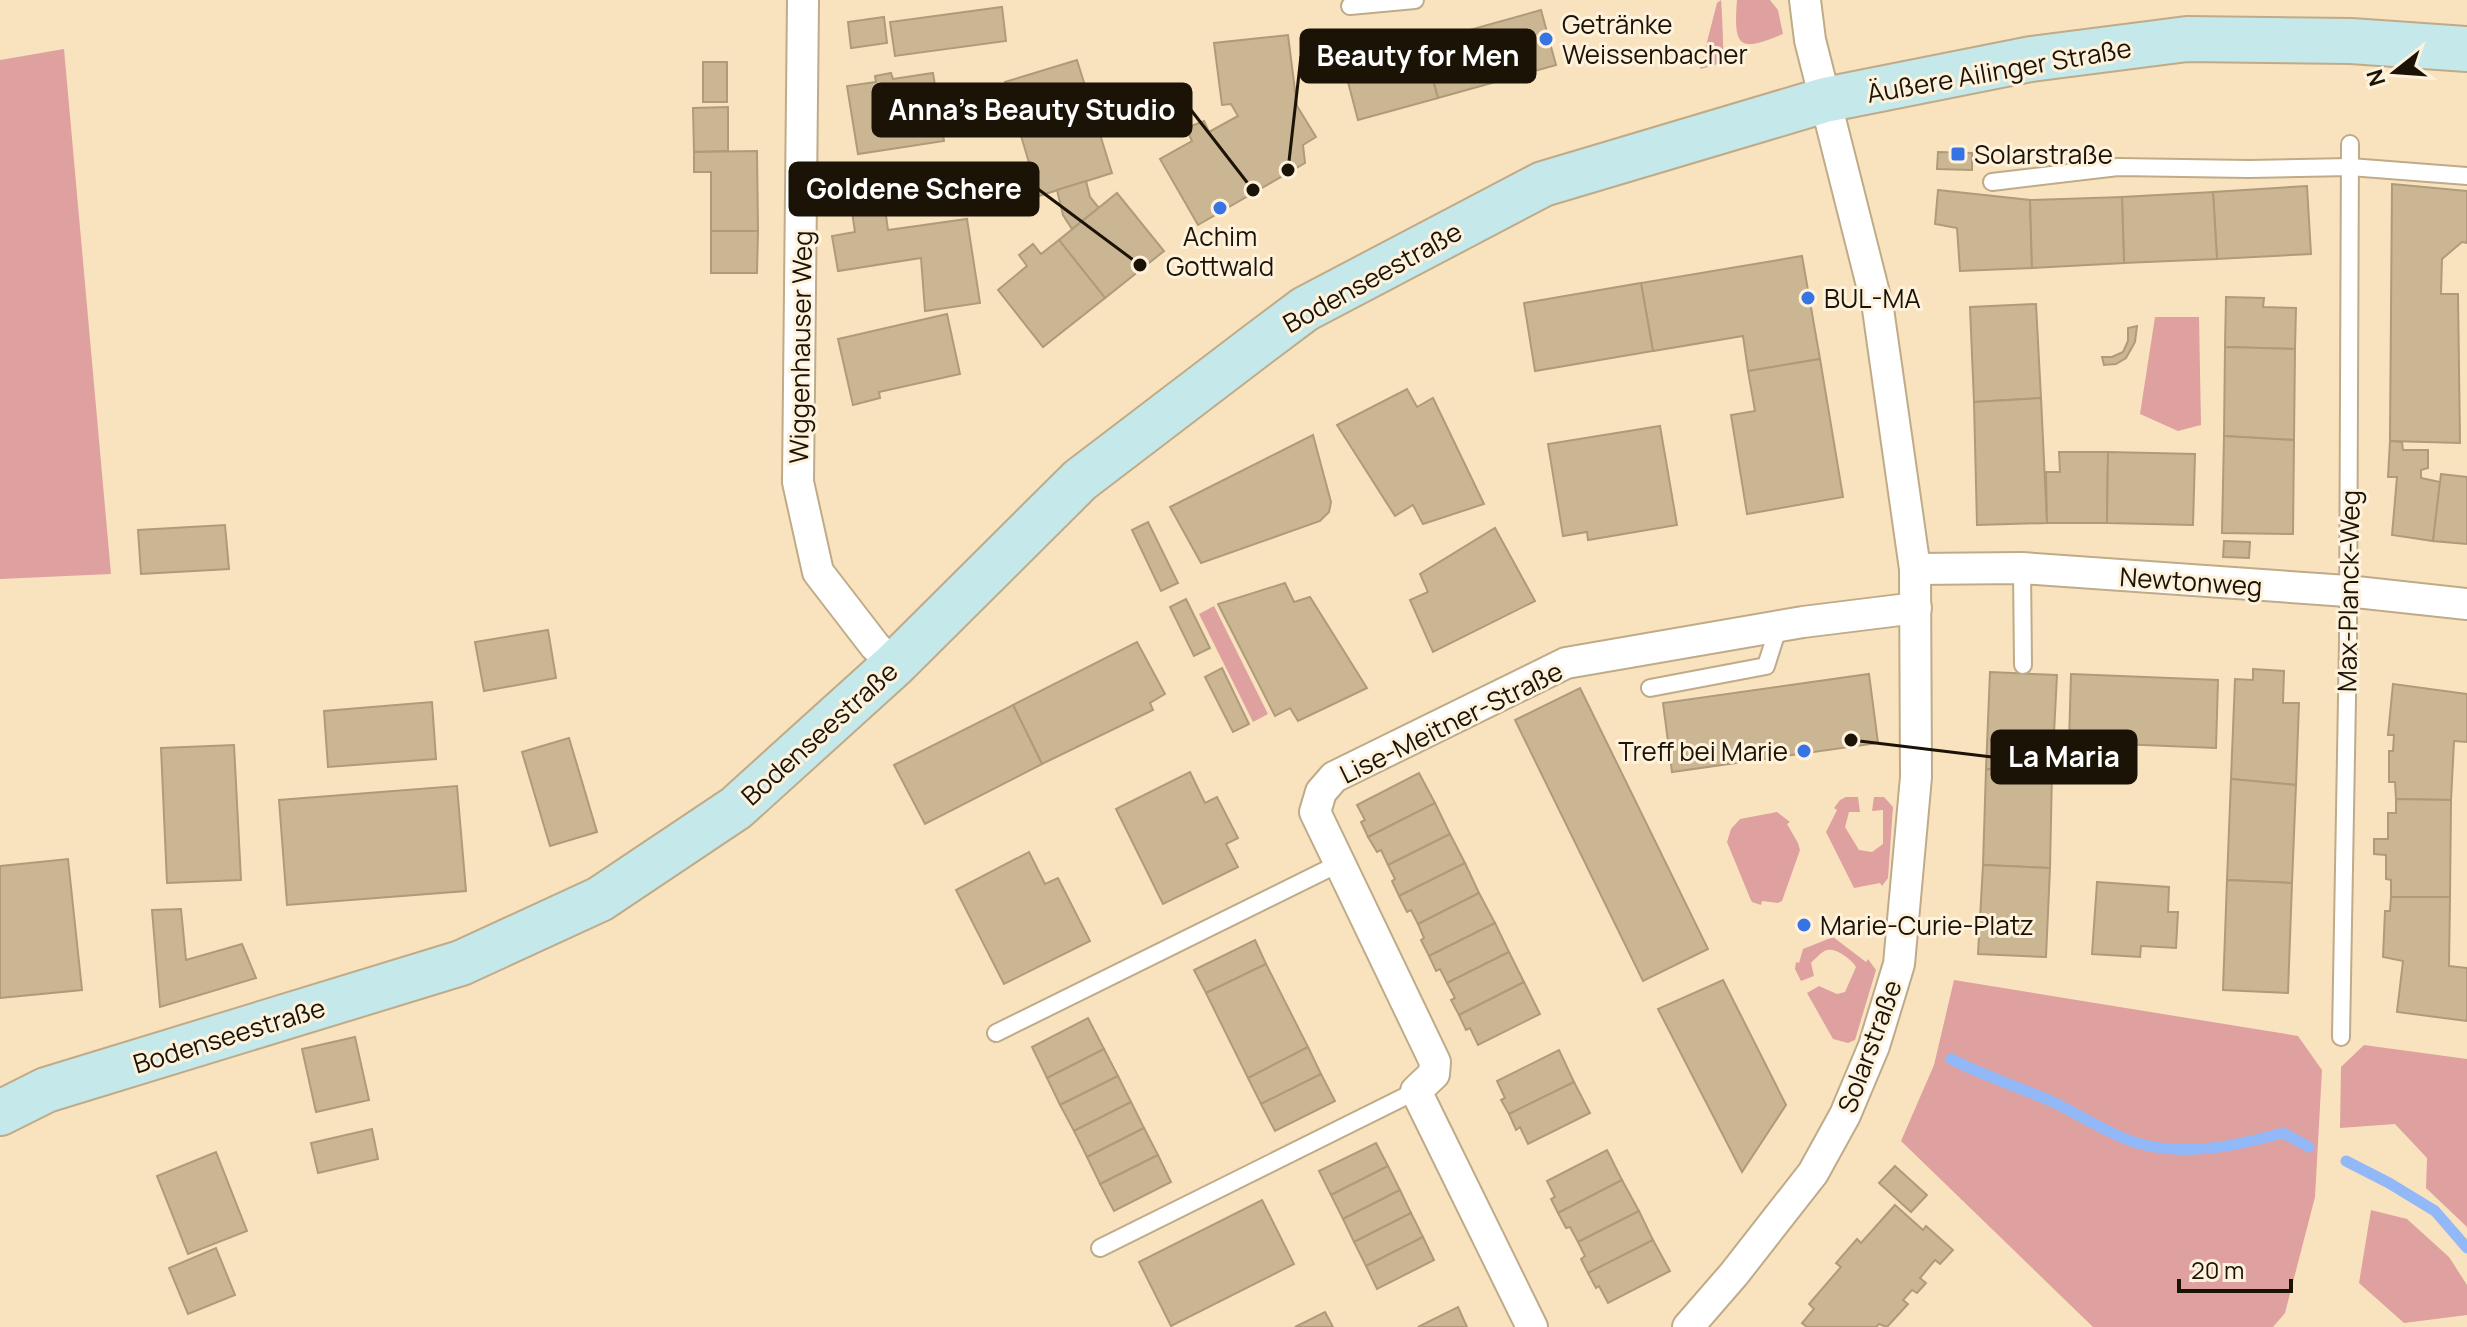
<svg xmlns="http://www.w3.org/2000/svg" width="2467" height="1327" viewBox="0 0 2467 1327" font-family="Manrope,sans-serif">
  <rect width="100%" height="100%" fill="#f9e3bf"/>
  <g fill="#dea19f">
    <path d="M1721,0C1722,8 1724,55 1723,58C1719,66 1708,67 1700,69L1717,3Z"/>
    <path d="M1737,0H1770L1778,10L1783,34C1740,52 1733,49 1737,0Z"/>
    <polygon points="64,49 111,574 0,579 0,60"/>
    <polygon points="2155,317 2199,317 2201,425 2178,431 2140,414"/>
    <polygon points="1214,606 1268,714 1253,722 1199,614"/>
    <polygon points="1846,797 1858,797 1860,812 1849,812 1845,827 1859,850 1872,852 1883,844 1883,810 1872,811 1874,797 1884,797 1893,807 1888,878 1882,886 1880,883 1854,888 1826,832 1837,810 1834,808 1840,800"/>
    <polygon points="1777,812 1790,822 1787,824 1798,843 1800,850 1782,901 1778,903 1762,901 1761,905 1752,902 1750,898 1727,842 1731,829 1740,819"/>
    <path d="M1833,937L1866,962L1868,959L1876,970L1855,1040L1848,1043L1833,1039L1807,993L1819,986L1837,994L1845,992L1856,967C1852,960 1837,948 1827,950C1822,951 1815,959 1811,963L1814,976L1801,981L1795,969L1796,962L1799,963L1803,949Z"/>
    <polygon points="1954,980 2298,1036 2322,1070 2315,1197 2285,1313 2273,1327 2093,1327 1901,1141 1934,1065"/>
    <polygon points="2364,1045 2467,1059 2467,1227 2426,1188 2427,1158 2395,1124 2340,1128 2341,1067"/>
    <polygon points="2371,1210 2407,1219 2449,1257 2467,1285 2467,1315 2404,1323 2359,1283"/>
  </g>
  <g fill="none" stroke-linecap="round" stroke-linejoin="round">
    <g stroke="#93b8f7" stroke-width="11">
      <path d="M1951,1059C1984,1076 2019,1087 2053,1102C2078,1114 2112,1136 2137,1143C2185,1157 2235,1146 2283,1133L2309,1147"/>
      <polyline points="2346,1161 2389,1183 2435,1211 2467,1248"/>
    </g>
  </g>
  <g fill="#cbb693" stroke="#af9b79" stroke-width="2">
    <polygon points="1002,7 1006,41 895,56 890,22"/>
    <polygon points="1541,10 1556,65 1438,98 1423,43"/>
    <polygon points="884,17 887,43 851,48 848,22"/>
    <polygon points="1288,35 1297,106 1316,137 1303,145 1305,163 1198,225 1160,159 1192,141 1186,128 1204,121 1209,132 1238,116 1231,104 1222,105 1214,43"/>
    <polygon points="1368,36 1380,80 1429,67 1438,98 1358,120 1338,44"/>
    <polygon points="1077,60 1112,173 1039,196 1005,82"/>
    <rect x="703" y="62" width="24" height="40"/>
    <polygon points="891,73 893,79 933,73 944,141 858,154 847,86 876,82 875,76"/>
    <polygon points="728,107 728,151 694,152 693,108"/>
    <polygon points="757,151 758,231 711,231 711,172 694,172 694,152"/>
    <polygon points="1938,152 1972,153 1972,170 1937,169"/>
    <polygon points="881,180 888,230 967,219 980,303 925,311 921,258 838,271 832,236 855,232 848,184"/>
    <polygon points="1086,181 1090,197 1099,208 1072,229 1063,215 1057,190"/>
    <polygon points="2392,184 2467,191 2467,243 2462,242 2442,259 2441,294 2458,294 2460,443 2390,441"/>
    <polygon points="2307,186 2311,254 2217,259 2213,192"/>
    <polygon points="1938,190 2030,200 2032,268 1960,271 1957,228 1935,224"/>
    <polygon points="2213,192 2217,259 2124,263 2122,197"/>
    <polygon points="1117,193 1164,251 1105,298 1059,240"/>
    <polygon points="2122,197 2124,263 2032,268 2030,200"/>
    <polygon points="711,231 758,231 757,273 711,273"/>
    <polygon points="1059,240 1105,298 1043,347 998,290 1027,266 1019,255 1033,244 1041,254"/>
    <polygon points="1802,256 1820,359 1748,371 1743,336 1653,351 1641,283"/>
    <polygon points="1641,283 1653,351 1535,371 1524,303"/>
    <polygon points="2226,297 2264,298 2263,307 2296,308 2295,349 2225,347"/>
    <polygon points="2036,304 2041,398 1974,402 1970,307"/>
    <polygon points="947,314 960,374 879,392 880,398 853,405 838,339"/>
    <polygon points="2137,326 2135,342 2126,358 2116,364 2104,365 2102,357 2112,357 2123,352 2128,341 2128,328"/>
    <polygon points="2225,347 2295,349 2294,440 2224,436"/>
    <polygon points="1820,359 1843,497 1747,514 1731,415 1755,411 1748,371"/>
    <polygon points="1407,389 1417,407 1433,398 1484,504 1423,524 1413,505 1395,516 1337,425"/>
    <polygon points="2041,398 2047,523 1977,525 1974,402"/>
    <polygon points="1660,426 1677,525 1588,540 1587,532 1563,536 1548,444"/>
    <polygon points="1313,435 1331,502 1329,512 1320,521 1201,563 1170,507"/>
    <polygon points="2224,436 2294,440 2293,534 2222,533"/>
    <polygon points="2390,441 2402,442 2403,450 2428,450 2428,468 2421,470 2421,478 2440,482 2433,541 2392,535 2397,477 2388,477"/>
    <polygon points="2059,452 2108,452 2107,523 2047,523 2046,472 2060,472"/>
    <polygon points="2108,452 2195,454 2193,525 2107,523"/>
    <polygon points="2441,474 2467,477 2467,544 2433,541"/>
    <polygon points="1148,522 1178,583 1161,591 1132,530"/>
    <polygon points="225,525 229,569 141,574 138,530"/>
    <polygon points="1495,528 1535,601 1433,652 1410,600 1428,592 1420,574"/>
    <polygon points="2224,541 2250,542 2249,558 2223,557"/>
    <polygon points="1285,583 1294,602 1310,597 1367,688 1298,721 1290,708 1275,716 1218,604"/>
    <polygon points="1186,599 1210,648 1194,656 1170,607"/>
    <polygon points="548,630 556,678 484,691 475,642"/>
    <polygon points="1137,642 1165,694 1150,703 1153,710 1042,764 1013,705"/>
    <polygon points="1222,668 1249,724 1233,732 1205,677"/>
    <polygon points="2253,669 2284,671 2283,703 2299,703 2296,785 2231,779 2235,679 2253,680"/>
    <polygon points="1990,672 2057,675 2052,772 1986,769"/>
    <polygon points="1869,674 1878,743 1672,772 1663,703"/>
    <polygon points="2071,674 2218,680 2216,748 2069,742"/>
    <polygon points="2393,684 2467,694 2467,742 2454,741 2451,800 2396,799 2395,782 2389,782 2389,751 2393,751 2394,735 2388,735"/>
    <polygon points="1580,688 1708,949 1643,981 1515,720"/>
    <polygon points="432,702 436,759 328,767 324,711"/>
    <polygon points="1013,705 1042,764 925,824 894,765"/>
    <polygon points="569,738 597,832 550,846 522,752"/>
    <polygon points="234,745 241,880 167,883 161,748"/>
    <polygon points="1986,769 2052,772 2050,868 1983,865"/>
    <polygon points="1190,772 1205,803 1217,797 1238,838 1226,844 1238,867 1163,904 1116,809"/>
    <polygon points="1419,773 1435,803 1368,837 1361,822 1365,820 1357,805"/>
    <polygon points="2231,779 2296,785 2292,883 2227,880"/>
    <polygon points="457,786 466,891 287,905 279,800"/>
    <polygon points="2396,799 2451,800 2450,897 2391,897 2391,880 2386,879 2386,855 2374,854 2374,839 2388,839 2388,813 2396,813"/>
    <polygon points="1435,803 1450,834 1388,865 1381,850 1377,852 1368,837"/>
    <polygon points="1450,834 1465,863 1399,896 1392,881 1395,879 1388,865"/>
    <polygon points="1029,852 1045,884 1058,878 1090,941 1004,984 956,890"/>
    <polygon points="68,859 82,990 0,998 0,866"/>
    <polygon points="1465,863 1479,893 1418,924 1411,910 1407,912 1399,896"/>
    <polygon points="1983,865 2050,868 2046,957 1978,954"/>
    <polygon points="2227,880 2292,883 2288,993 2223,990"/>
    <polygon points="2097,882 2169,887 2168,912 2178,912 2176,948 2141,946 2140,957 2092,954"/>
    <polygon points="1479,893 1495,923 1429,956 1421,940 1424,938 1418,924"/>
    <polygon points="2391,897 2450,897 2449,966 2467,968 2467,1021 2397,1012 2403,961 2383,957 2385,911 2390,911"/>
    <polygon points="181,909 186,960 242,944 256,978 160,1007 152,910"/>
    <polygon points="1495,923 1509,952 1447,983 1440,969 1436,971 1429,956"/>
    <polygon points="1255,940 1266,964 1206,993 1194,970"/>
    <polygon points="1509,952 1524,982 1459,1015 1451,1000 1455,998 1447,983"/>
    <polygon points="1266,964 1308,1047 1248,1078 1206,993"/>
    <polygon points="1723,980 1786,1105 1742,1172 1658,1009"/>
    <polygon points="1524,982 1540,1014 1478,1045 1470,1028 1466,1030 1459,1015"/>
    <polygon points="1088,1018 1104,1049 1047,1078 1032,1047"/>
    <polygon points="355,1037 369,1100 316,1112 302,1049"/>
    <polygon points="1308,1047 1321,1074 1261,1104 1248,1078"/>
    <polygon points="1104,1049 1118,1076 1060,1105 1047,1078"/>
    <polygon points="1559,1050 1574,1082 1509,1114 1501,1100 1505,1098 1497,1081"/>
    <polygon points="1321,1074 1335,1101 1275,1131 1261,1104"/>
    <polygon points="1118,1076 1131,1102 1074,1131 1060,1105"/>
    <polygon points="1574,1082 1590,1113 1528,1144 1520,1127 1516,1130 1509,1114"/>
    <polygon points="1131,1102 1144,1128 1087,1157 1074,1131"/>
    <polygon points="1144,1128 1158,1155 1100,1184 1087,1157"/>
    <polygon points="372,1129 378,1159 318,1173 311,1143"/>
    <polygon points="1376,1143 1388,1166 1331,1195 1319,1171"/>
    <polygon points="1607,1150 1622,1180 1558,1213 1551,1199 1555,1197 1547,1181"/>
    <polygon points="216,1152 247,1231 188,1254 157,1176"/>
    <polygon points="1158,1155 1171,1182 1114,1211 1100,1184"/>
    <polygon points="1388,1166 1400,1190 1343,1219 1331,1195"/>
    <polygon points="1895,1166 1927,1195 1911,1212 1879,1183"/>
    <polygon points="1622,1180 1639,1211 1578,1242 1570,1227 1566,1228 1558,1213"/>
    <polygon points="1400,1190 1411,1213 1354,1242 1343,1219"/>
    <polygon points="1262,1200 1294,1264 1171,1326 1139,1262"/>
    <polygon points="1895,1205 1923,1230 1926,1226 1953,1250 1940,1264 1935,1260 1920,1278 1926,1283 1917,1293 1912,1290 1903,1300 1908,1304 1887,1327 1879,1324 1876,1327 1807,1327 1802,1323 1814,1309 1809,1304 1841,1267 1836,1263 1857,1239 1861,1243"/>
    <polygon points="1639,1211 1653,1240 1588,1273 1581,1259 1585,1256 1578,1242"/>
    <polygon points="1411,1213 1423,1237 1366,1266 1354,1242"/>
    <polygon points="1423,1237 1434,1260 1377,1289 1366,1266"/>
    <polygon points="1653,1240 1670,1271 1608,1303 1599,1286 1596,1288 1588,1273"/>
    <polygon points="216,1248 235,1295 188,1314 169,1268"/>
    <polygon points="1458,1307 1467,1327 1418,1327"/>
    <polygon points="1325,1312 1333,1327 1295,1327"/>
  </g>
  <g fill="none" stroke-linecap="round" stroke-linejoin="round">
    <defs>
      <g id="lane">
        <polyline points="1350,6 1415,0"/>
        <polyline points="1992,182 2118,167 2249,169 2350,167 2467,176"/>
        <polyline points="2022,568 2023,665"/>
        <polyline points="1650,688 1766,666 1779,625"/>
        <polyline points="996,1033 1338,864"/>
        <polyline points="2341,1037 2348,642 2350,144"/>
        <polyline points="1100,1248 1416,1091"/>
      </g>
      <g id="street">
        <polyline points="803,0 798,482 818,572 875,646 894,665"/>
        <polyline points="1915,569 2022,568 2347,591 2467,604"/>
        <polyline points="1532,1327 1416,1091 1434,1074 1435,1062 1315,812 1321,792 1334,777 1566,663 1803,622 1916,608"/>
        <polyline points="1688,1327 1734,1274 1813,1173 1845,1115 1874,1046 1899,964 1916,777 1915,569 1878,309 1810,40 1805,0"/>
      </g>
      <polyline id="secondary" points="0,1113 46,1090 461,963 600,899 736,808 894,665 1080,480 1257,345 1305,309 1543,184 1825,100 2031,59 2187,39 2351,41 2467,49"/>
    </defs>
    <use href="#lane" stroke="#bfab88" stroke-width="20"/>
    <use href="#street" stroke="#bfab88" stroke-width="34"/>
    <use href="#secondary" stroke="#bfab88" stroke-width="48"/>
    <use href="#lane" stroke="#fff" stroke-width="16"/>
    <use href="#street" stroke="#fff" stroke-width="30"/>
    <use href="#secondary" stroke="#c5e8eb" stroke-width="44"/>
  </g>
  <g fill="#3774e3" stroke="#fff2dc" stroke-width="3">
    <circle cx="1546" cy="39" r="8"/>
    <rect x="1950" y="146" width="16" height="16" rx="4"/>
    <circle cx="1220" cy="208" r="8"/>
    <circle cx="1808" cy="298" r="8"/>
    <circle cx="1804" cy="751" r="8"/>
    <circle cx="1804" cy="925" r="8"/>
  </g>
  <g text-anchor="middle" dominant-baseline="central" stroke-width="6" stroke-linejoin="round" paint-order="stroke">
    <g font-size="26" fill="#1b1306" stroke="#fff2dc" text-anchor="start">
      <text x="1562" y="24">Getränke<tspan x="1562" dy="30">Weissenbacher</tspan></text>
      <text x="1974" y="154">Solarstraße</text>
      <text x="1220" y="236" text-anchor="middle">Achim<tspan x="1220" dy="30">Gottwald</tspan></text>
      <text x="1824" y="298">BUL-MA</text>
      <text x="1788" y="751" text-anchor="end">Treff bei Marie</text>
      <text x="1820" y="925">Marie-Curie-Platz</text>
    </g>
    <g font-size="26" fill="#1b1306" stroke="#fff2dc">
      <text transform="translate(1999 70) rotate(-10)">Äußere Ailinger Straße</text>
      <text transform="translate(1372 277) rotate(-29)">Bodenseestraße</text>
      <text transform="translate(800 347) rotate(-89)">Wiggenhauser Weg</text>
      <text transform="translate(2191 581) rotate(4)">Newtonweg</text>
      <text transform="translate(2348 591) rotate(-89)">Max-Planck-Weg</text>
      <text transform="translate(1451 722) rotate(-26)">Lise-Meitner-Straße</text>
      <text transform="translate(819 733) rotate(-42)">Bodenseestraße</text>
      <text transform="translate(229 1035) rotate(-17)">Bodenseestraße</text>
      <text transform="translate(1869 1046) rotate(-70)">Solarstraße</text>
    </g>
  </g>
  <path fill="none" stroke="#1b1306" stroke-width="3" d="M1288 170L1301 56M1253 190L1191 110M1140 265L1038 189M1851 740L1992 757"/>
  <g fill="#1b1306" stroke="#fff2dc" stroke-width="3">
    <circle cx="1288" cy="170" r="8"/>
    <circle cx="1253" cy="190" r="8"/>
    <circle cx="1140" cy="265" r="8"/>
    <circle cx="1851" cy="740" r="8"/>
  </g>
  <g fill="#1b1306" stroke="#1b1306" stroke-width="3">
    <rect x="1301" y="30" width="234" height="52" rx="8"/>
    <rect x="873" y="84" width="318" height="52" rx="8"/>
    <rect x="790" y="163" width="248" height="52" rx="8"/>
    <rect x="1992" y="731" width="144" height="52" rx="8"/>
  </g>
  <g font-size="28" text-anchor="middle" font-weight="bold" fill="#fff">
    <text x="1418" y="66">Beauty for Men</text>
    <text x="1032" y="120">Anna's Beauty Studio</text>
    <text x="914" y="199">Goldene Schere</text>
    <text x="2064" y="767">La Maria</text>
  </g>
  <g transform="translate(2395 72) rotate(253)" stroke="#fff2dc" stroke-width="6" paint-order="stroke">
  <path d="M0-6L14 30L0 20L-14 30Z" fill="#1b1306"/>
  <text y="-12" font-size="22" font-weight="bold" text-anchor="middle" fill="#1b1306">N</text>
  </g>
  <path d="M2179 1279v12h112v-12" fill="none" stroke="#1b1306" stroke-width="4"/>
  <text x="2191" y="1279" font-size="24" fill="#1b1306" stroke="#fff2dc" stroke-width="6" paint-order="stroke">20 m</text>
</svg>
